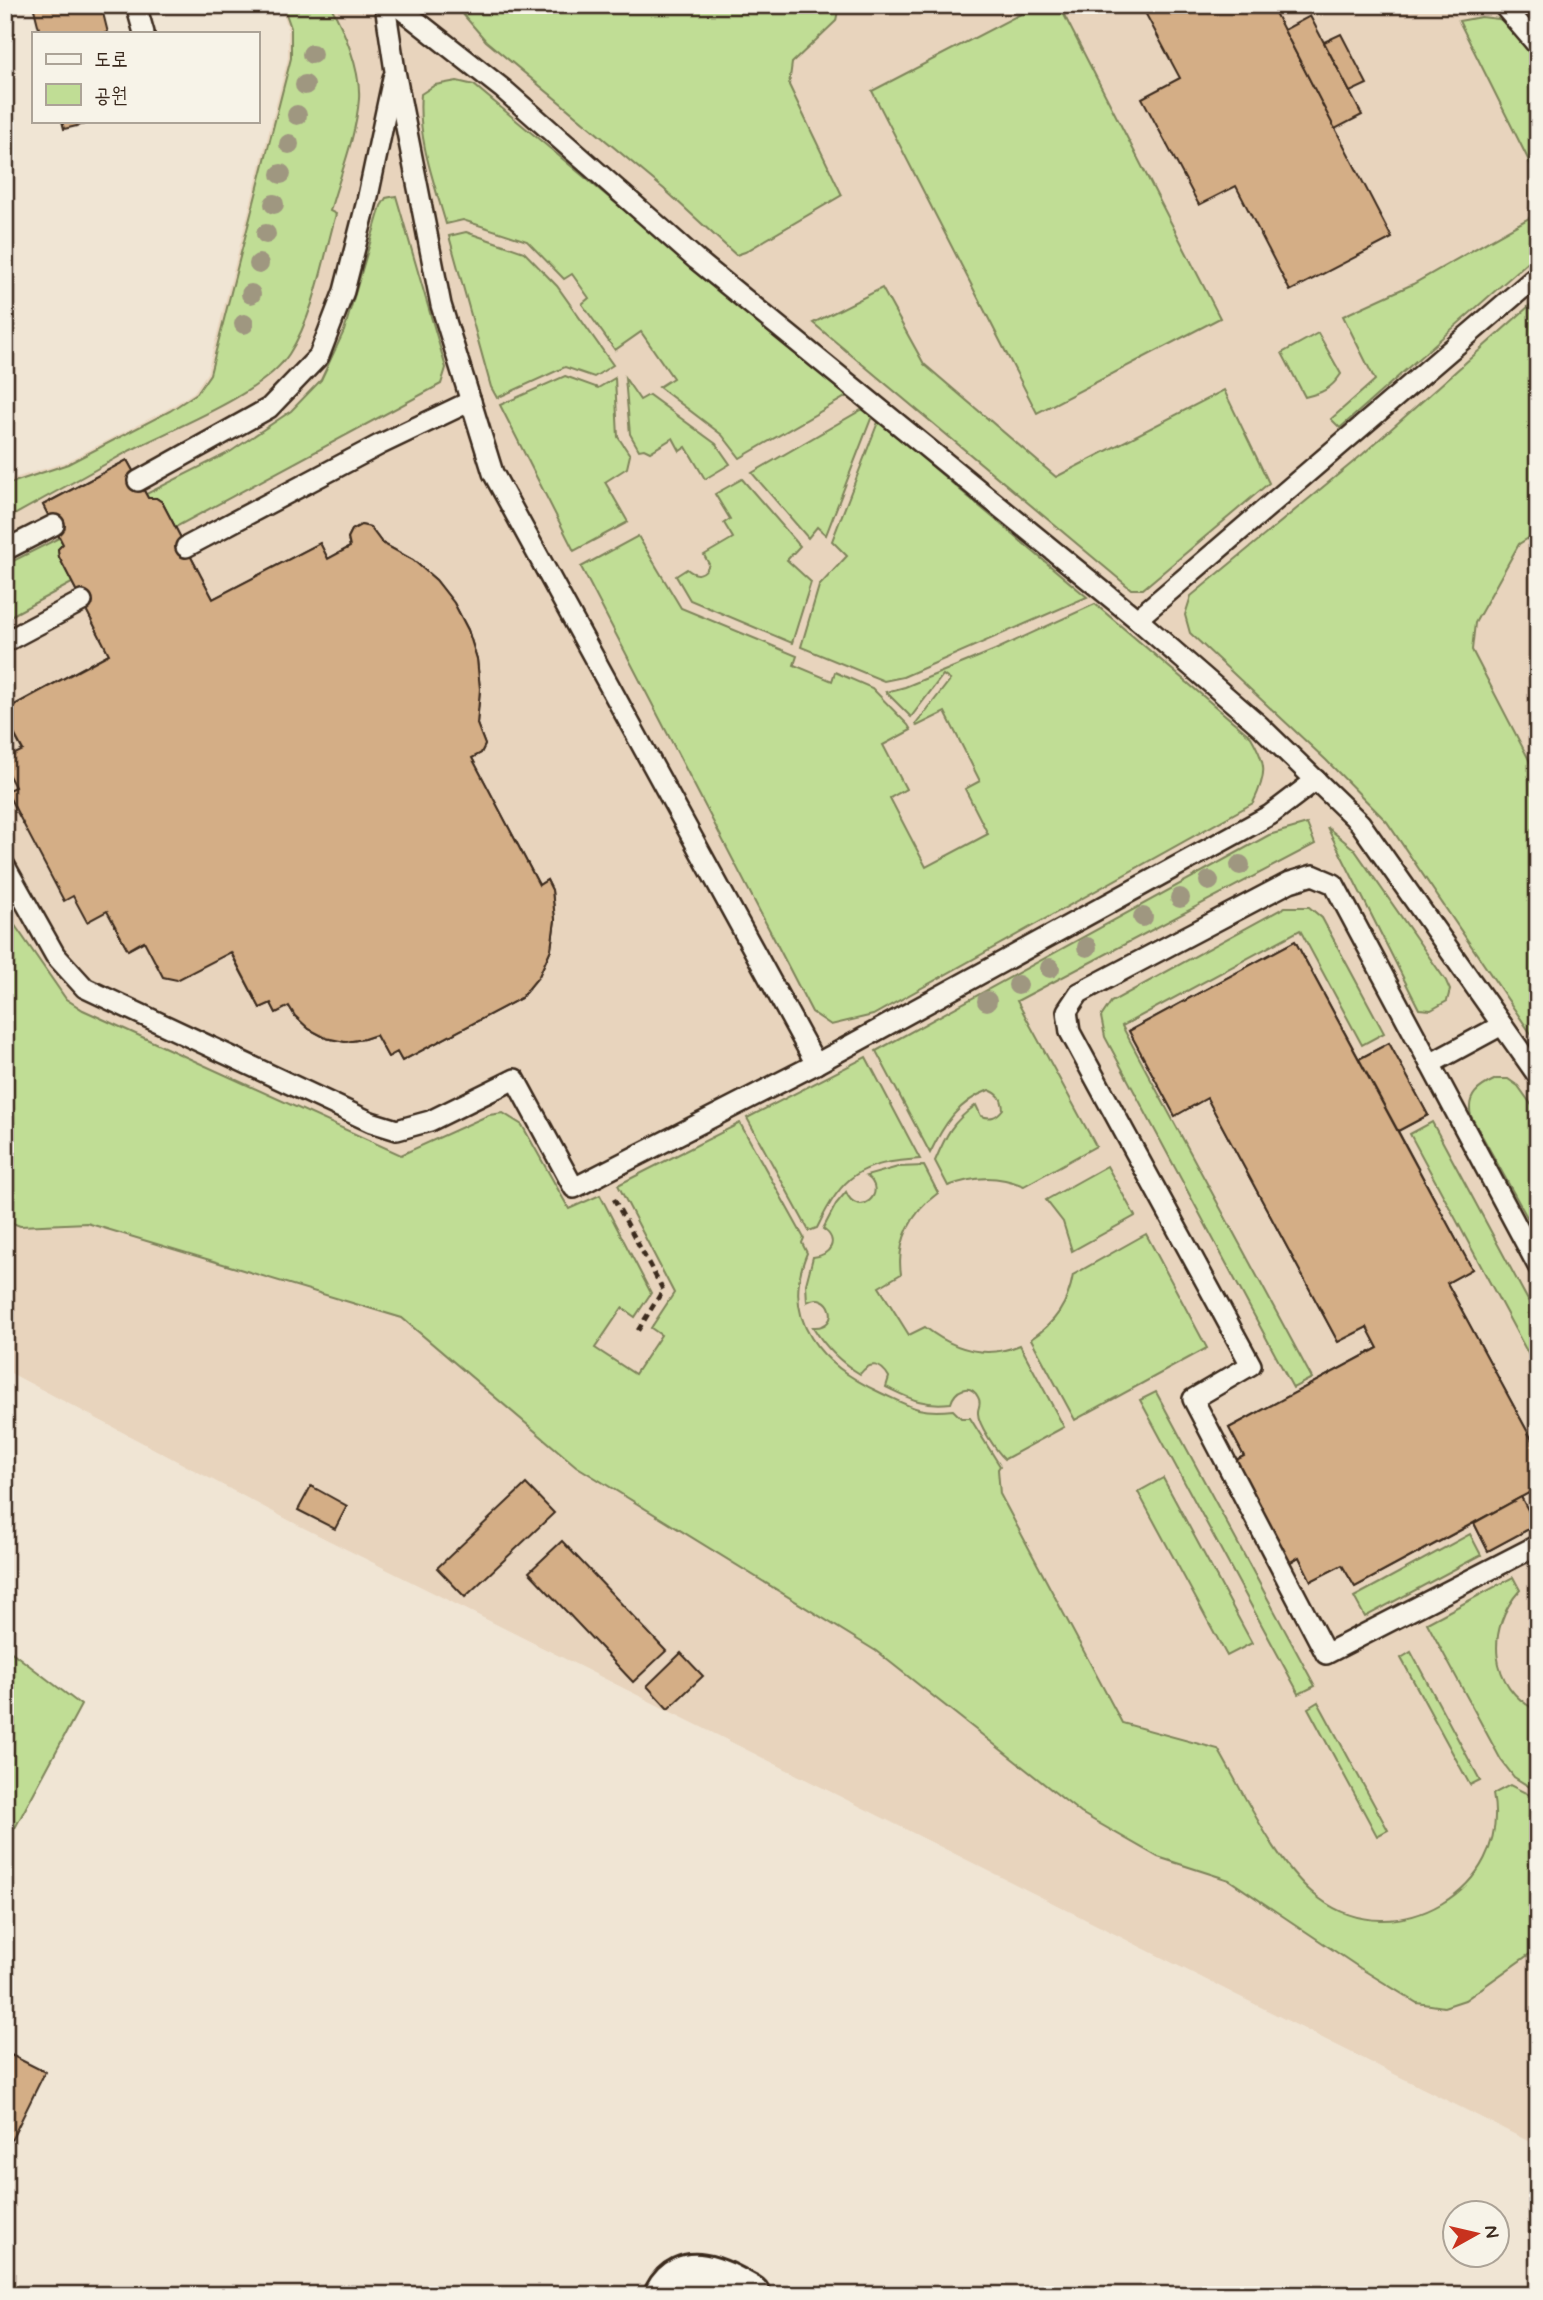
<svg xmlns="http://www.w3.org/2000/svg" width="1543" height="2300" viewBox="0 0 1543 2300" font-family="Mynerve,'Poor Story',sans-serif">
  <rect width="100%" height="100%" fill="#f0e5d4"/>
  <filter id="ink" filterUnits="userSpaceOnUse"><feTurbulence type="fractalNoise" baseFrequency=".0143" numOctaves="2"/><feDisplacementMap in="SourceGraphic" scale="14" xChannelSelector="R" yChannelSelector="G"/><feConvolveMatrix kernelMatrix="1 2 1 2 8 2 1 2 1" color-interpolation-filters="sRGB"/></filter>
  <g filter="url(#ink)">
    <polygon fill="#e8d4bd" points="281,5 1538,5 1538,2146 296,1524 5,1370 5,481 66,462 166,410 194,392 207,373 288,58 288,29"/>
    <g fill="#c0dd95" stroke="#7e845a" stroke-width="2">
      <path d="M283,5H330C344,29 361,71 359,99C356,137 340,175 330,211L336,214C323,260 315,313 289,354C263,394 174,428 131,450C89,473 47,497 5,520V485L68,464L170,411L197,393L210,374L291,58V28Z"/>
      <polygon points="455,5 839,5 836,21 792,63 789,85 842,195 745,252 736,255 664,189 486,41"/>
      <polygon points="1038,5 1059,5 1220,318 1037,413 872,91"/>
      <polygon points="1481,17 1499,19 1509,25 1538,61 1538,179 1459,21"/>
      <path d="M457,81L474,85L847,396L740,458L722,435L659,387L673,378L641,332L615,350L582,304L589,298L572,274L564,279L527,241L463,220L446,224C434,182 417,138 421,94L435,85Z"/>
      <polygon points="396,196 446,368 441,384 5,619 5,565 230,452 291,411 321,380 344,331 381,206 386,198"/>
      <polygon points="1538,213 1538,253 1340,428 1331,419 1375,380 1343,316 1413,284"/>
      <polygon points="466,232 524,252 557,286 613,365 594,377 565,367 497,398 491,387 449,236"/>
      <polygon points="882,288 924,364 1056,477 1224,390 1269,483 1143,589 1131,589 813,323"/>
      <polygon points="1538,298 1538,532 1519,544 1475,623 1472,650 1538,777 1538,1044 1387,822 1326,760 1190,633 1185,615 1191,596 1363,454"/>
      <path d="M1318,333L1341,374C1331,389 1322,393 1305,397L1282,353Z"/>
      <polygon points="565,376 598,388 615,378 618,437 630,455 627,468 605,482 628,522 574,551 500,405"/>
      <polygon points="625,378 640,400 649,395 716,444 730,464 705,479 686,447 680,451 673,438 650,452 644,449 639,450 630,434"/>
      <polygon points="863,409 872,416 826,535 817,527 808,538 752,473"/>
      <polygon points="878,422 901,440 1087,597 903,677 884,681 801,647 819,586 847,556 832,541"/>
      <path d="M742,479L800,546L787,560L811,582L792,643L690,600L676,576L687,569C696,577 705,575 709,564L704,555L733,538L724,523L730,519L715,494Z"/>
      <path d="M638,536L681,608L797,656L794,665L832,681L835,672L872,688L908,725L911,730L883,745L906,789L890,798L926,867L988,834L965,789L980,781L945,712L917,726L916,724L950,680L943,675L911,717L886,692L905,687L995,650L1095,604L1251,737C1267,765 1267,774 1253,803L873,1015L831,1025L812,1012L581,567Z"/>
      <path d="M1307,824L1315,844L1017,1001L1096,1146L1024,1186C997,1175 975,1176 948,1186L935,1161C946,1135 952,1122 976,1105L981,1116C991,1119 996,1118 1003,1109C1002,1098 999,1094 989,1090C958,1102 944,1124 930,1153L876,1051L1269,835Z"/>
      <polygon points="1327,827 1354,849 1446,981 1450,990 1447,1001 1431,1010 1419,1009"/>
      <polygon points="1285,907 1309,907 1322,918 1384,1033 1362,1045 1300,930 1122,1026 1312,1378 1293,1388 1105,1037 1101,1017 1111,1002"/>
      <path d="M5,911L66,999L83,1010L401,1155L489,1115L503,1113L522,1125L569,1209L600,1195L651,1293L635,1317L622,1308L595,1348L635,1374L661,1335L651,1328L674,1293L618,1185L740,1123L804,1238L802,1243L807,1253C779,1320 822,1366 881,1393C911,1407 919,1414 953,1410L961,1418H970L1000,1466L998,1469L1000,1494L1122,1723L1218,1749C1245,1795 1277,1867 1320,1899C1395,1956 1512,1889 1493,1794L1510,1785L1534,1797L1538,1800V1948L1465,2000L1444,2007L1417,2003L1360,1968L1229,1880L1158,1857L1081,1813L876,1651L576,1466L402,1318L87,1223L20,1226L5,1220Z"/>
      <path d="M866,1057L920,1159C860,1163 843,1174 817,1228L809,1231L747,1118Z"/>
      <path d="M1496,1079H1508L1518,1086L1538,1114V1237L1471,1116C1466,1095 1479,1087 1496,1079Z"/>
      <polygon points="1432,1122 1538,1319 1538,1372 1410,1134"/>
      <path d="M924,1166L938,1193C912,1212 896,1241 901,1274L879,1287L909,1335L925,1327C953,1349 985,1360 1020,1345L1064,1427L1005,1459C997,1452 977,1423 978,1412C978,1406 982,1404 978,1397C970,1382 955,1390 951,1403C922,1406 911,1399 886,1387L889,1377C881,1363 870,1361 860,1374C840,1362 825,1347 813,1327C843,1329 831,1288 807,1302L806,1284L813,1257C830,1256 840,1240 823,1229L836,1204L846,1192C858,1220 890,1192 866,1176L898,1167Z"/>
      <polygon points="1107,1166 1135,1216 1072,1251 1063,1222 1046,1200"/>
      <path d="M1146,1234L1207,1348L1075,1420L1031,1339C1055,1323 1068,1304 1073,1275Z"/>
      <polygon points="1156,1392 1315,1686 1299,1694 1140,1400"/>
      <polygon points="1163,1478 1252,1643 1227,1656 1138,1492"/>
      <polygon points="1470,1534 1481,1555 1365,1617 1354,1597"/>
      <path d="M1513,1577L1520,1590C1486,1628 1488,1687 1538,1711L1536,1791L1514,1777L1501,1760L1427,1623Z"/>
      <polygon points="5,1647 81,1705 15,1828 5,1832"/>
      <polygon points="1411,1652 1480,1780 1470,1785 1401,1658"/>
      <polygon points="1318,1702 1388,1830 1377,1836 1308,1708"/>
    </g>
    <g fill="#d4ae86" stroke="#3b2a1e" stroke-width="2">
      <polygon points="33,5 101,5 108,33 40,33"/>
      <polygon points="1141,5 1271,5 1392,238 1290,291 1236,186 1199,205 1142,98 1180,78"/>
      <polygon points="1310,16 1362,115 1335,129 1284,30"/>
      <polygon points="1341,34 1367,84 1350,92 1324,42"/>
      <polygon points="62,121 98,121 64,129"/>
      <polygon points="127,460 148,498 156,498 162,502 213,599 320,543 328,559 350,547 348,538 352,530 361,525 370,527 382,543 413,560 436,580 454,603 468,630 477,659 480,689 477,724 485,745 481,753 472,758 539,885 547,880 552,890 555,920 551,949 539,976 521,998 402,1061 397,1052 388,1057 376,1035 364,1039 345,1042 326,1038 309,1029 295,1016 289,1006 276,1013 271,1003 260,1008 207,908 128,950 5,717 5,710 109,654 59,557 58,549 63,544 43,505"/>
      <polygon points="127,460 148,498 156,498 162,502 213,599 320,543 328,559 350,547 348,538 352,530 361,525 370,527 382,543 413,560 436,580 454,603 468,630 477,659 480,689 477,724 485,745 481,753 472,758 539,885 547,880 552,890 555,920 551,949 539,976 521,998 402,1061 397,1052 388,1057 376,1035 364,1039 345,1042 326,1038 309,1029 295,1016 289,1006 276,1013 271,1003 260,1008 231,952 177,980 163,977 144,941 128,950 107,911 87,922 73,896 64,901 6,791 15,787 5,768 5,759 23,750 5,717 5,710 109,654 59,557 58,549 63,544 43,505"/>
      <polygon points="1295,941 1359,1059 1389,1043 1428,1115 1398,1131 1472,1269 1447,1283 1538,1451 1538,1488 1521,1497 1536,1525 1488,1551 1474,1523 1355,1587 1342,1565 1311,1581 1299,1557 1287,1564 1232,1462 1244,1456 1229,1428 1378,1348 1367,1327 1338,1342 1207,1098 1175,1116 1129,1031"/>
      <polygon points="1295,941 1472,1269 1447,1283 1538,1451 1538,1488 1355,1587 1342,1565 1311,1581 1299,1557 1287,1564 1232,1462 1244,1456 1229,1428 1378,1348 1367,1327 1338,1342 1207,1098 1175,1116 1129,1031"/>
      <polygon points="1389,1043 1428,1115 1398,1131 1359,1059"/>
      <polygon points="526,1484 554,1513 465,1597 437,1568"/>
      <polygon points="311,1486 347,1506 335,1529 298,1510"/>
      <polygon points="1521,1497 1536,1525 1488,1551 1474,1523"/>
      <polygon points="562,1541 666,1651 633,1682 529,1572"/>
      <polygon points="681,1653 703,1676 668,1709 647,1686"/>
      <polygon points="5,2052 45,2072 7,2149 5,2148"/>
    </g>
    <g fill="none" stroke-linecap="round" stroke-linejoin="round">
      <defs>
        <g id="lane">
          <polyline points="136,5 144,33"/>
          <polyline points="385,5 395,71 441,305 493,473 816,1064 1270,815 1316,780"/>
          <polyline points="396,5 503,89 697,260 1137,619 1260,726 1360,823 1538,1076"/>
          <polyline points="1503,5 1538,46"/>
          <polyline points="138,481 269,408 319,356 344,291 367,201 393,78"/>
          <polyline points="186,547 379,445 471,401"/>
          <polyline points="5,550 54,525"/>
          <polyline points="1137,619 1538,275"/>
          <polyline points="5,642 82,601"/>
          <polyline points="5,866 55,955 85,988 371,1122 397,1130 430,1121 515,1079 574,1188 816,1064"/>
          <polyline points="1430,1064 1502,1025"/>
          <polyline points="1538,1266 1334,884 1313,875 1290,882 1079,993 1067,1011 1070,1032 1251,1365 1193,1399 1326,1654 1538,1545"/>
        </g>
        <path id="street" d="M664,2295C684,2256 723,2280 750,2295"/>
      </defs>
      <use href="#lane" stroke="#3b2a1e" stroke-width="24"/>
      <use href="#street" stroke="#3b2a1e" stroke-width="44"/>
      <polyline stroke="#3b2a1e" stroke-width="4.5" stroke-dasharray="7 5" stroke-linecap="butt" points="614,1199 663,1290 637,1332"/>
      <use href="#lane" stroke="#f7f3e8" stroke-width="19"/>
      <use href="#street" stroke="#f7f3e8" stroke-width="38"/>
    </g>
    <g fill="#9f9780">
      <circle cx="312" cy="54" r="10"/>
      <circle cx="305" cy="85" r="10"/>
      <circle cx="297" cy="115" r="10"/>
      <circle cx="289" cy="144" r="10"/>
      <circle cx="281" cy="174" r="10"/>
      <circle cx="274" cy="204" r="10"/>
      <circle cx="266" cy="234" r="10"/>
      <circle cx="259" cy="264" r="10"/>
      <circle cx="251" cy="294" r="10"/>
      <circle cx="244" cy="324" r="10"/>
      <circle cx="1240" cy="865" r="10"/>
      <circle cx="1209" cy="881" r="10"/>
      <circle cx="1180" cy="898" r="10"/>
      <circle cx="1143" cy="917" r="10"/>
      <circle cx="1087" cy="947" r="10"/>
      <circle cx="1050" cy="968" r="10"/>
      <circle cx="1018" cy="985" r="10"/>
      <circle cx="987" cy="1001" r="10"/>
    </g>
  </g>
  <rect width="1543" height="2300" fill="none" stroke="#f7f3e8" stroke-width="28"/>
  <rect x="14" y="14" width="1515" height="2272" fill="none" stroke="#3b2a1e" stroke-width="2.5" filter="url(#ink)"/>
  <rect x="32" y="32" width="228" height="91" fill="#f7f3e8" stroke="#aca397" stroke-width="2"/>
  <rect x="46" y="54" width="35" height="10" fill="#f7f3e8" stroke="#aca397" stroke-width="2"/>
  <text x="94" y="66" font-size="21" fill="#3b2a1e">도로</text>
  <rect x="46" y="84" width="35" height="21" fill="#c0dd95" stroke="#aca397" stroke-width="2"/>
  <text x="94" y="102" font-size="21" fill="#3b2a1e">공원</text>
  <g transform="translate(1476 2234) rotate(82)"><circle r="33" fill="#f7f3e8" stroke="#aca397" stroke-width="2"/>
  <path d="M0-5L12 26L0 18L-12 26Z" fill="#c8321e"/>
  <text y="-10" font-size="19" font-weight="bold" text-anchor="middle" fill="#3b2a1e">N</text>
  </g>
</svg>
